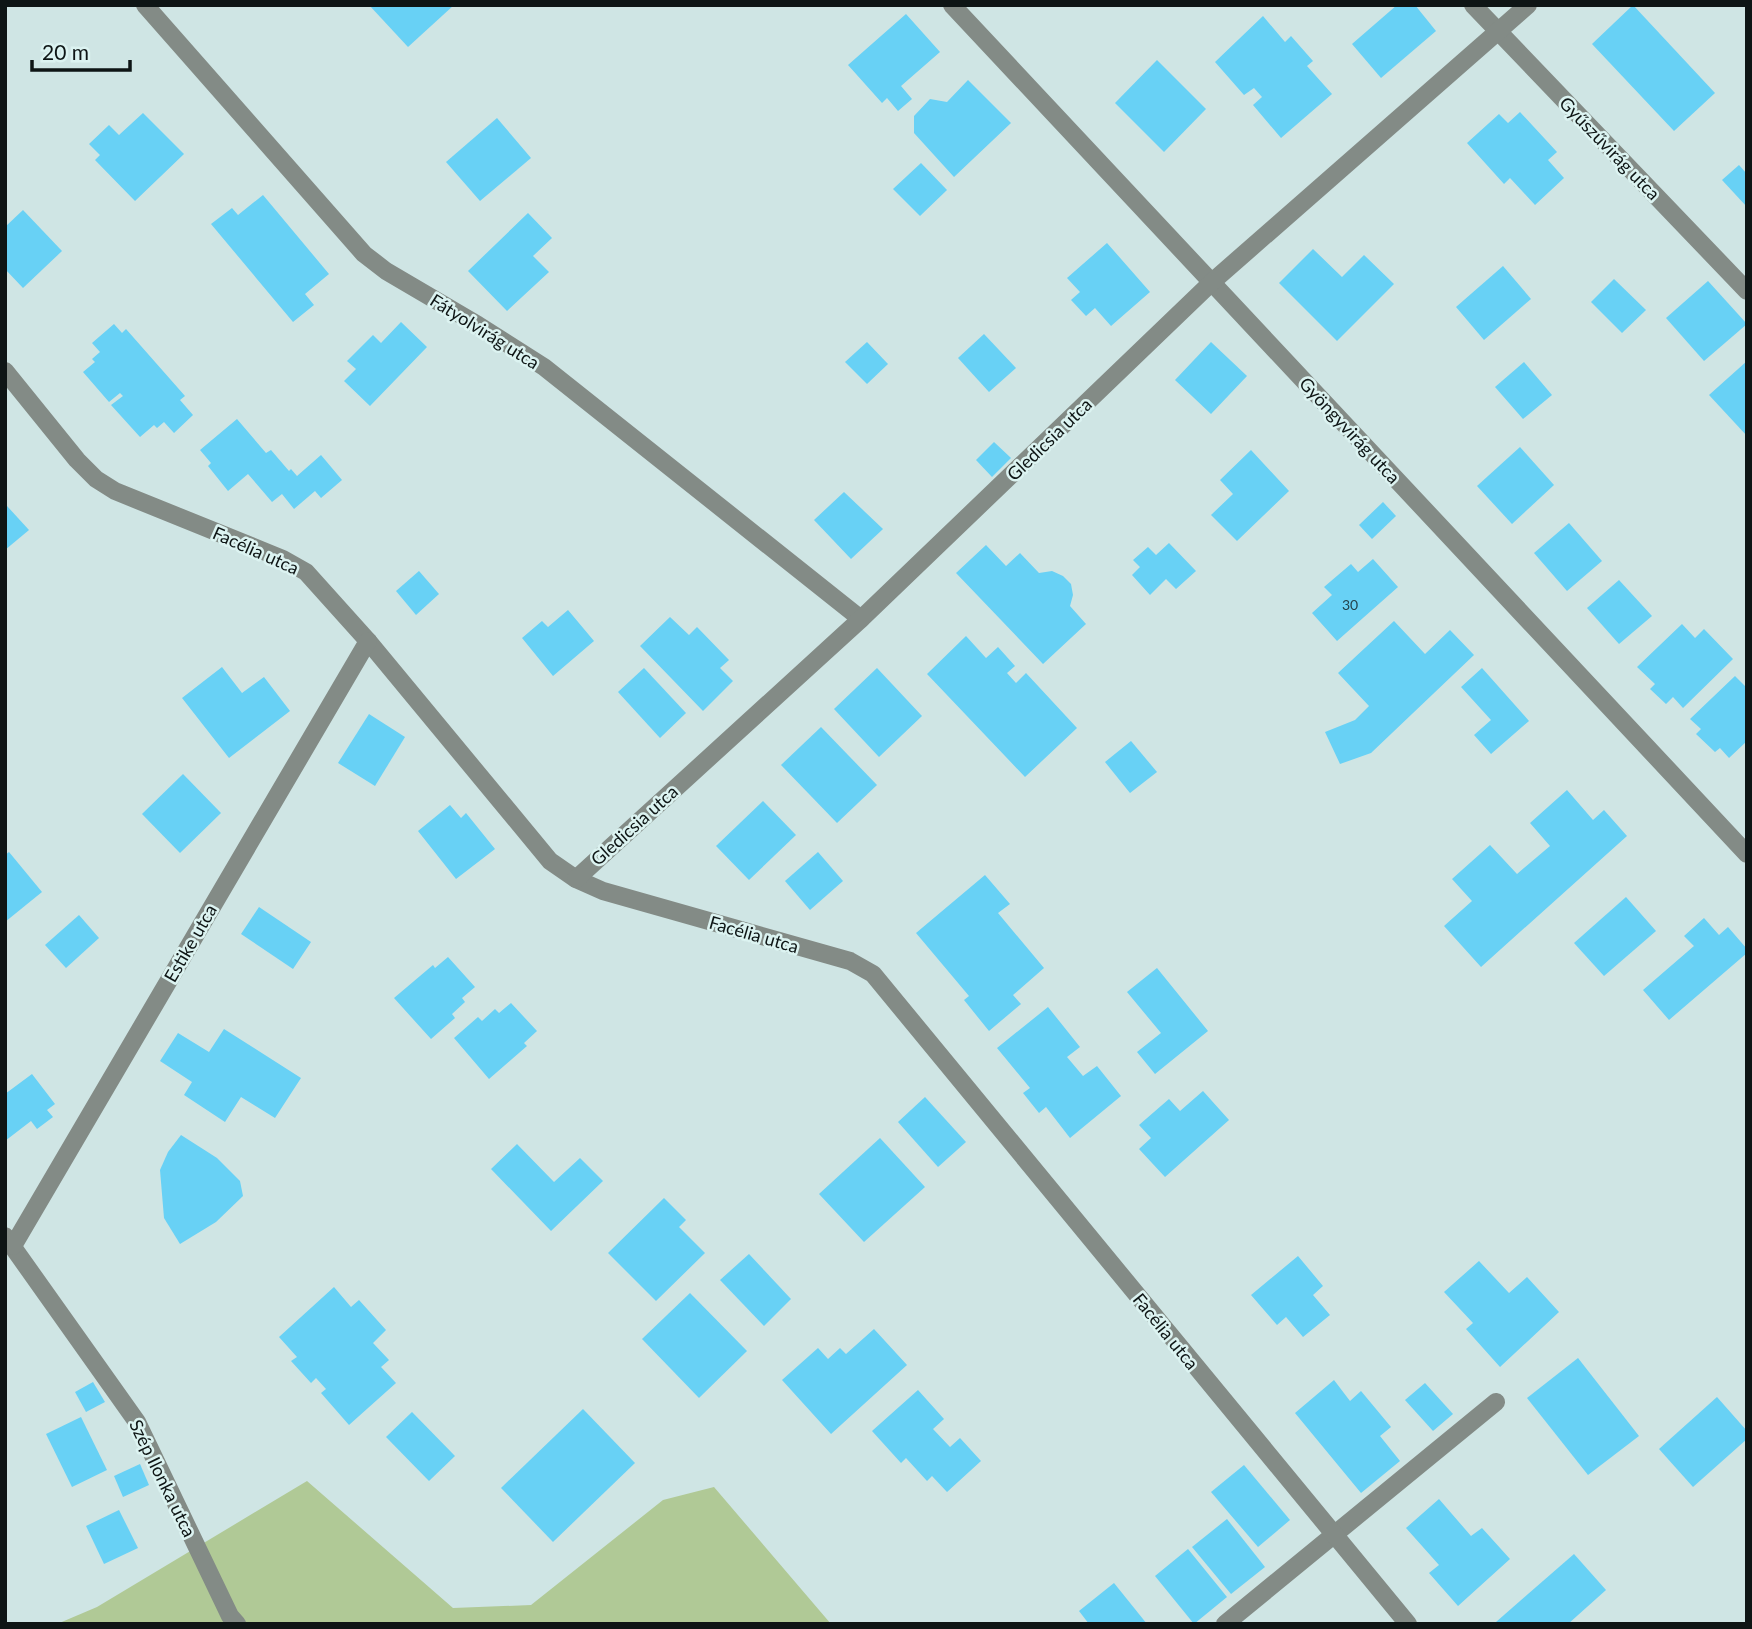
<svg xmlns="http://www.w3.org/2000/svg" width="1752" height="1629" viewBox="0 0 1752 1629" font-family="Lato,sans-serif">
  <rect width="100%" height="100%" fill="#cfe5e4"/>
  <polygon fill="#b0c996" points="307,1481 453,1608 531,1605 663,1500 714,1487 831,1624 57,1624 97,1607"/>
  <g fill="#68d1f5">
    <polygon points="369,5 454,5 408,47"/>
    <polygon points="1397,5 1415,5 1436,31 1381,78 1352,44"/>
    <polygon points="1633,5 1715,93 1674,131 1592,44"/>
    <polygon points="906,14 940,52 901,86 912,99 898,111 887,98 882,103 848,65"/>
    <polygon points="1263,16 1285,42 1291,36 1313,61 1307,66 1332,94 1281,138 1253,105 1262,97 1254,88 1244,95 1215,62"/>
    <polygon points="1157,60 1206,109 1164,152 1115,103"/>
    <polygon points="968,80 1011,123 954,177 914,133 914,116 930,99 947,102"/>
    <polygon points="1520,112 1557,152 1548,160 1564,178 1535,205 1510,178 1504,184 1467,143 1499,114 1508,123"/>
    <polygon points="143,113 184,154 135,201 95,160 100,155 89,144 109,125 119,135"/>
    <polygon points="497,118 531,158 480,201 446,162"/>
    <polygon points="921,163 947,190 920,216 893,189"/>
    <polygon points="1739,165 1747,174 1747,207 1722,180"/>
    <polygon points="263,195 329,274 305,294 314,305 293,322 211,224 232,208 238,215"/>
    <polygon points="23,210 62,251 23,288 5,269 5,227"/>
    <polygon points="528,213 552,238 533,256 549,272 507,311 468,271"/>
    <polygon points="1107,243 1150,292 1111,326 1095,308 1086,316 1071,300 1080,292 1067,278"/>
    <polygon points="1313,249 1342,277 1364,255 1394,284 1337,341 1279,283"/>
    <polygon points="1503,266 1531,299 1484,340 1456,307"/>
    <polygon points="1614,279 1646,310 1622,333 1591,302"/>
    <polygon points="1708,281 1747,324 1704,361 1666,318"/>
    <polygon points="401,322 427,347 370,406 344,381 356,369 347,361 373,335 381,343"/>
    <polygon points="114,324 122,333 126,329 185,396 180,400 193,415 174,433 164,422 157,428 154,425 140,437 111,405 123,396 120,393 109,402 83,372 95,362 92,359 100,352 92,343"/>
    <polygon points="984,334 1016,368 989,392 958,358"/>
    <polygon points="867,342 888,364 867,384 845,362"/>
    <polygon points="1211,342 1247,376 1211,414 1175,380"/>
    <polygon points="1747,361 1747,436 1709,395"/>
    <polygon points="1524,362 1552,395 1523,419 1495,387"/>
    <polygon points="237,419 266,453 271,450 289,471 291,469 297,476 321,455 342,480 321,498 315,491 294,509 282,494 272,502 248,474 228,491 208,466 211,463 200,450"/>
    <polygon points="994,442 1011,458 992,477 976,460"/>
    <polygon points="1520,447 1554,485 1512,524 1477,486"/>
    <polygon points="1251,450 1289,491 1237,541 1211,515 1233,494 1220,480"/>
    <polygon points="844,492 883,529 851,559 814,520"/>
    <polygon points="1383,502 1396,516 1372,539 1359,525"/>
    <polygon points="7,506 29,530 5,550 5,507"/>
    <polygon points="1569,523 1602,561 1567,591 1534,553"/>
    <polygon points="1169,543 1196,571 1176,589 1166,579 1150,595 1132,575 1140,567 1133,560 1148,547 1156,555"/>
    <polygon points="986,545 1006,566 1020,553 1039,573 1052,571 1063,576 1071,584 1073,595 1070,606 1086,624 1043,664 956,573"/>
    <polygon points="1373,559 1398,587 1337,641 1312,613 1332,595 1324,587 1351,564 1358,572"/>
    <polygon points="419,571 439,594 416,615 396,591"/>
    <polygon points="1619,580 1652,616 1619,644 1587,608"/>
    <polygon points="568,610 594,641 553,676 522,638 542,621 548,627"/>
    <polygon points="670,617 689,635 697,627 729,660 720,668 733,681 703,711 640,646"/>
    <polygon points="1394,621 1425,654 1450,630 1474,655 1371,753 1340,764 1325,732 1355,720 1369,706 1338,673"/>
    <polygon points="1682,624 1695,638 1704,629 1733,659 1683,708 1673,697 1666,704 1650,689 1655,684 1637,667"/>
    <polygon points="966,636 986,658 998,647 1015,666 1007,673 1016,683 1026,673 1077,728 1025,777 927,674"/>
    <polygon points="222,667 242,693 264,677 290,711 229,758 182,698"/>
    <polygon points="644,668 686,713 660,738 618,692"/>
    <polygon points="877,668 922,716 879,757 834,709"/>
    <polygon points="1482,668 1529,721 1491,754 1474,735 1491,720 1461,687"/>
    <polygon points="1735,676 1747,688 1747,741 1729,758 1720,748 1715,752 1696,734 1701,729 1690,719"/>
    <polygon points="369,714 405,737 375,786 338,763"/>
    <polygon points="821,727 877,785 837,823 781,765"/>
    <polygon points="1131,741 1157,772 1130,793 1105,762"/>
    <polygon points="183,774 221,813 180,853 142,814"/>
    <polygon points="1567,790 1593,820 1604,810 1627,836 1481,967 1444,926 1472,901 1452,879 1490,845 1517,874 1550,846 1530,823"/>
    <polygon points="763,801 796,835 749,880 716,846"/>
    <polygon points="450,805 461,818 466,813 495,849 456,879 418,831"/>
    <polygon points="9,852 42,892 5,922 5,855"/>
    <polygon points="818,852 843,881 810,910 785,881"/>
    <polygon points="985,875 1010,904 998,913 1044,968 1013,995 1021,1004 989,1031 964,1000 969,996 916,933"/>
    <polygon points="1626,897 1656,931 1604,976 1574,943"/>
    <polygon points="259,907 311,942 293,969 241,934"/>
    <polygon points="79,915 99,938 66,968 45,945"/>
    <polygon points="1704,918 1719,935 1728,927 1747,949 1747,953 1669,1020 1643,990 1694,946 1684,936"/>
    <polygon points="448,957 475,987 462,998 465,1002 452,1014 455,1018 431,1039 394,998 433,965 435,968"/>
    <polygon points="1157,968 1208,1031 1155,1074 1137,1052 1161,1033 1127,992"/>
    <polygon points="511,1003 537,1031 524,1043 527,1046 489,1079 454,1038 478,1017 482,1021 495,1009 499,1013"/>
    <polygon points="1048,1007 1080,1047 1067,1057 1083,1076 1097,1066 1121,1096 1070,1138 1046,1107 1039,1113 1023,1093 1030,1088 997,1048"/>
    <polygon points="224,1029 301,1078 275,1118 241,1097 225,1122 184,1095 192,1082 160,1061 178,1033 209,1052"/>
    <polygon points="32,1074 55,1104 47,1110 53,1117 37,1129 31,1121 5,1141 5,1094"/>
    <polygon points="1203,1091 1229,1120 1165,1177 1139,1149 1151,1138 1139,1125 1169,1099 1180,1111"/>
    <polygon points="925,1097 966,1142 938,1167 898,1122"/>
    <polygon points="181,1135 217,1158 240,1181 243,1196 216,1222 180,1244 164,1218 160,1170 168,1152"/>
    <polygon points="880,1138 925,1187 864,1242 819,1194"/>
    <polygon points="517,1144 554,1182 580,1158 603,1181 551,1231 491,1169"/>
    <polygon points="664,1198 686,1220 679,1227 705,1253 656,1301 608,1253"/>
    <polygon points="749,1254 791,1299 764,1326 720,1280"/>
    <polygon points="1298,1256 1323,1286 1313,1295 1330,1315 1303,1337 1286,1317 1277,1325 1251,1295"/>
    <polygon points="1479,1261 1509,1293 1527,1277 1559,1312 1500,1367 1466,1329 1473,1323 1444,1292"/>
    <polygon points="334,1287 351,1307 359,1300 386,1330 373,1343 389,1360 381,1367 396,1383 349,1425 321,1393 326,1389 316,1378 311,1383 291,1361 297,1357 279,1337"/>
    <polygon points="690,1293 747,1351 699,1398 642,1339"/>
    <polygon points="874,1329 907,1365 831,1434 782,1380 818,1348 828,1359 840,1348 846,1354"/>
    <polygon points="1578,1358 1639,1436 1588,1475 1527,1398"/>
    <polygon points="1334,1380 1350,1401 1361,1391 1391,1427 1380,1436 1400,1461 1361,1493 1295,1413"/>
    <polygon points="93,1382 105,1402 86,1412 75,1392"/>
    <polygon points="1425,1383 1453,1414 1433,1431 1405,1400"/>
    <polygon points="918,1390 944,1419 933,1429 950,1447 960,1438 981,1461 947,1492 932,1476 927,1481 906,1458 901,1463 872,1431"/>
    <polygon points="1717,1397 1747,1431 1747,1439 1693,1487 1659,1449"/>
    <polygon points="583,1409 635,1463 553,1542 501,1488"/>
    <polygon points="412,1412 455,1456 429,1481 386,1437"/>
    <polygon points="81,1417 107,1470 72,1487 46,1434"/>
    <polygon points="140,1464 149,1485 123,1497 114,1476"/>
    <polygon points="1244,1465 1290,1520 1258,1547 1211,1492"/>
    <polygon points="1439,1499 1471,1536 1482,1528 1510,1559 1458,1606 1429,1573 1439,1565 1406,1528"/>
    <polygon points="119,1510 138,1548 104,1564 86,1526"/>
    <polygon points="1227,1519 1265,1567 1231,1594 1192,1547"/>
    <polygon points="1188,1549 1227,1597 1194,1624 1155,1576"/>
    <polygon points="1574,1554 1606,1590 1568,1624 1497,1624 1496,1622"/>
    <polygon points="1114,1583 1147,1624 1089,1624 1079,1611"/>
  </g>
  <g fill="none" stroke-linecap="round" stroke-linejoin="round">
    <polyline stroke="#838b86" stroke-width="18" points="1225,1624 1496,1402"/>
    <g stroke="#838b86" stroke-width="18">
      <polyline points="145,5 364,254 386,271 478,325 544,367 861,619"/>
      <polyline points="952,5 1747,854"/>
      <polyline points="1473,5 1747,291"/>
      <polyline points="5,371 77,460 96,479 115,491 283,559 306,572 368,641 550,861 576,879 603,891 850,961 873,974 1408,1624"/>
      <polyline points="576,879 861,619 1212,282 1528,5"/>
      <polyline points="5,1236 137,1422 230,1616 237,1624"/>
      <polyline points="13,1246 368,641"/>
    </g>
  </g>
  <g text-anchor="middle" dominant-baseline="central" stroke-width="5" stroke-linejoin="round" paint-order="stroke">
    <g font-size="14" fill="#24444d">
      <text x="1350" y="604">30</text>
    </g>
    <g font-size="18" fill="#0e1515" stroke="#dcf3f1">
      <text transform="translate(1610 148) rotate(46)">Gyűszűvirág utca</text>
      <text transform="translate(485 331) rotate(32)">Fátyolvirág utca</text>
      <text transform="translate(1350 430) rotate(47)">Gyöngyvirág utca</text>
      <text transform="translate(1049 439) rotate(-44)">Gledicsia utca</text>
      <text transform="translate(256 550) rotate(24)">Facélia utca</text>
      <text transform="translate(634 825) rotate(-42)">Gledicsia utca</text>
      <text transform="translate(754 934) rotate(16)">Facélia utca</text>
      <text transform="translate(190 943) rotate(-60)">Estike utca</text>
      <text transform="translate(1166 1331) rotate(51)">Facélia utca</text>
      <text transform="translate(163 1478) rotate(64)">Szép Ilonka utca</text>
    </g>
  </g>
  <rect width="1752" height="1629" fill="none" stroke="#0e1515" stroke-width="14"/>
  <path d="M32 60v10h98v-10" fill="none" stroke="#0e1515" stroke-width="3.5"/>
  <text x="42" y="60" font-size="21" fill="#0e1515" stroke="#dcf3f1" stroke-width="5" paint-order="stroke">20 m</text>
</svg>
